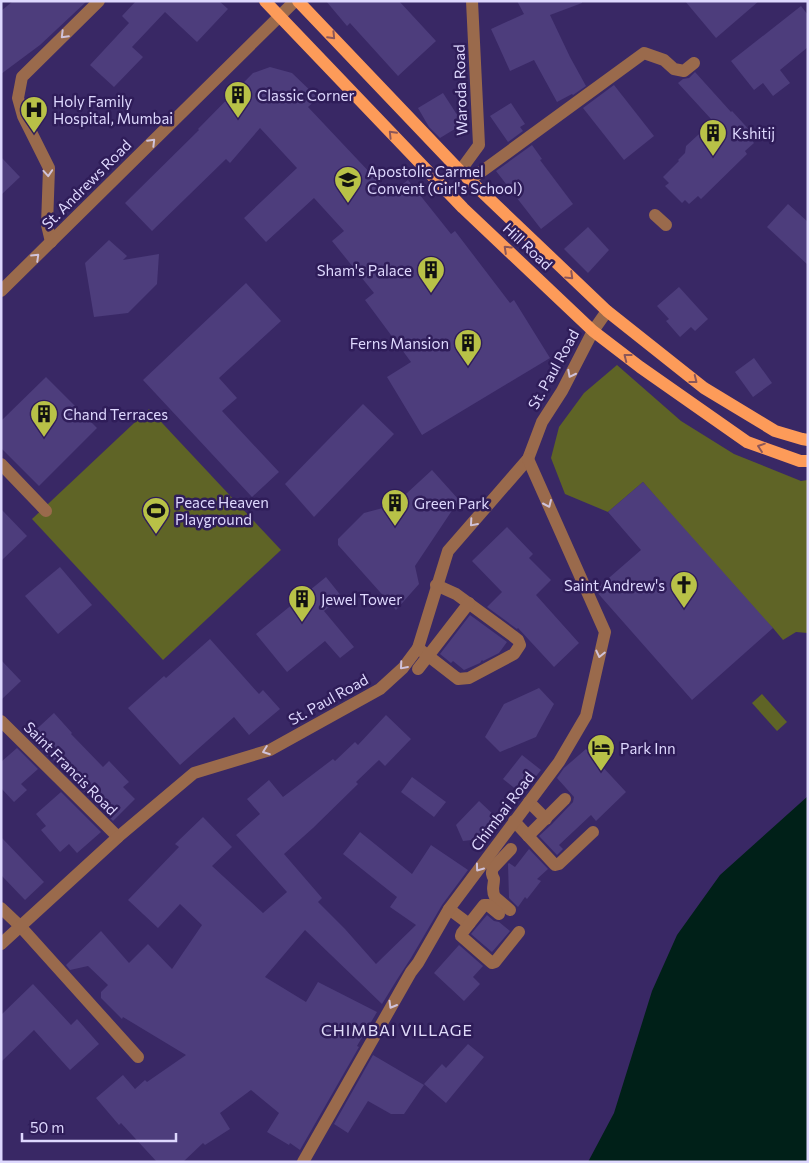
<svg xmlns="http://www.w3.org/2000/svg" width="809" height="1163" viewBox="0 0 809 1163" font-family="Commissioner,sans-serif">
  <rect width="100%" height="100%" fill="#392865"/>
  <g fill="#5f6426">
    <polygon points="617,365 681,421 734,454 801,481 808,480 808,633 796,632 783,640 773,628 755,613 643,482 608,512 565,494 551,458 559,427 584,393"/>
    <polygon points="149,409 281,550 163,660 32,519"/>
    <polygon points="762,694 787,722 777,731 752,703"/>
  </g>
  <polygon fill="#002018" points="808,796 808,1162 588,1162 614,1113 652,991 677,935 720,875"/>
  <g fill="#4d3d7c">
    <polygon points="13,1 87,1 40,45 1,74 1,11"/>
    <polygon points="136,1 219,1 228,9 197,42 165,12 132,47 143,57 114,87 90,65 129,23 122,16"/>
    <polygon points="326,1 399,1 436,41 398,76 350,23 347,26"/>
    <polygon points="517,1 582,1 582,3 550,15 570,57 586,86 573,95 572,94 557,102 534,60 510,71 491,29 524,14"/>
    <polygon points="685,1 759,1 716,38"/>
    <polygon points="801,6 808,15 808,47 780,70 790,83 773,96 763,83 754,90 731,61"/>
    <polygon points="270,67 292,73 318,98 308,107 390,194 408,180 451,234 455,231 510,303 514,300 550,358 422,435 387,377 411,362 365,300 374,293 332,241 344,231 314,198 266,242 244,218 297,168 260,128 230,163 226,159 152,231 125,203 199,130 198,129 253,73"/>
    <polygon points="695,72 731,112 732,111 753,134 749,137 754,143 745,151 747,154 701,199 698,196 689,204 685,200 682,203 665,186 669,183 663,177 679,161 678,160 685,153 686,146 710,124 708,122 711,119 678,83 683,79 689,78"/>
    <polygon points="614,85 654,136 624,160 583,108"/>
    <polygon points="443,93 463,124 440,138 429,127 418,108"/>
    <polygon points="511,103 525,124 520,127 523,131 508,142 490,116"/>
    <polygon points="532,145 542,159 540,160 573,204 541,229 496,171"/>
    <polygon points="1,157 20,177 1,195"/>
    <polygon points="788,204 808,222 808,265 767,227"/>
    <polygon points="588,227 609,250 588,273 564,249"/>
    <polygon points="109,240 127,256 123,260 159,254 157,284 128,313 94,317 85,263"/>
    <polygon points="246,283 281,321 219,378 237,398 222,411 279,472 252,497 143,380"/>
    <polygon points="679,287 708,319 695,331 691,327 680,337 666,321 669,319 657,306"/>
    <polygon points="754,358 772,383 753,397 735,372"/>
    <polygon points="46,377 97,428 39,486 1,448 1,421"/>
    <polygon points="363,404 394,434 314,517 285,484"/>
    <polygon points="432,470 459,500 415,566 419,584 396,610 338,545 338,539 364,513 394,505"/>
    <polygon points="643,482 773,628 692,700 595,590 641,550 608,512"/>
    <polygon points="1,509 27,536 1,561"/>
    <polygon points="507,527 533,554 529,558 551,580 536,595 579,643 554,667 518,628 517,629 487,607 502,592 472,561"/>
    <polygon points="60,567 92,605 58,634 25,596"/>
    <polygon points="326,577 342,597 324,611 354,647 340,658 325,641 287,672 256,634"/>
    <polygon points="470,615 507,642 499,653 483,661 482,660 480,663 464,670 453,661 451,663 440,654"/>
    <polygon points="210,639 259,694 263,690 280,709 249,735 234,717 180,765 128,708 164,676 166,678"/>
    <polygon points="1,660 21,681 1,700"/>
    <polygon points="539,688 554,704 538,733 536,737 500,752 485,737 504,704"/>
    <polygon points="54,713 72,733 71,734 103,767 109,761 129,782 123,787 135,799 113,821 51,757 50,758 28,737"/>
    <polygon points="386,715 411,739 385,766 379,760 356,782 358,784 313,828 284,854 322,898 318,902 345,929 376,964 416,925 390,907 397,897 343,854 360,832 412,874 431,845 468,870 442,905 411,958 398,978 382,1004 305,930 265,977 306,1002 318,982 377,1012 357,1046 359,1047 300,1150 290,1143 289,1145 267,1132 279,1113 251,1090 220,1113 230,1129 205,1145 203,1143 183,1162 157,1162 121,1123 119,1125 96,1098 123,1075 135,1089 145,1080 147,1082 186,1055 123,1017 122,1019 101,998 101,992 108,985 88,966 70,970 66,965 101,931 129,963 148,944 172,969 202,925 180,904 158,928 128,900 179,847 175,844 203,817 232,847 212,866 263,913 287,892 236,835 260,814 247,799 269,780 283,797 333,759 335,761 355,742 358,745"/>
    <polygon points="17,748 38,769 21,784 27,790 14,802 1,788 1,762"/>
    <polygon points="586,749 626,792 596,821 591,815 559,845 563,849 557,855 539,836 552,824 573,802 574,797 557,778 564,768"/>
    <polygon points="522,755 541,770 522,794 503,779"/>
    <polygon points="412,777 446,802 434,817 401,792"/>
    <polygon points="61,792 101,832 77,853 69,844 60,852 41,830 46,826 36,814"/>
    <polygon points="479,801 497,818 493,822 499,828 489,838 463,841 456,825"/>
    <polygon points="1,837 44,882 25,900 1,875"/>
    <polygon points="529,849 548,869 537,879 541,881 527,899 525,897 518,907 509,898 508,864 509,863 515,867"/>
    <polygon points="487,915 494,921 499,922 510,931 492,952 471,934"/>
    <polygon points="459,945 483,966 473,977 480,984 464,1001 434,973"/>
    <polygon points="33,984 71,1025 77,1019 99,1044 70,1070 34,1030 1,1062 1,1015"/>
    <polygon points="468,1044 484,1057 446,1103 424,1084 442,1064 446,1068"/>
    <polygon points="373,1055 424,1085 404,1114 391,1114 368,1101 348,1133 334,1124"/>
  </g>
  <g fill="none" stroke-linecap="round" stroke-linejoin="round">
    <g stroke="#9a6a4c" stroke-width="12">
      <polyline points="460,171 479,145 472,1"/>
      <polyline points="470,180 644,53 664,60 674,69 684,71 694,63"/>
      <polyline points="655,215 666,225"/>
      <polyline points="51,242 47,225 49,168 23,116 18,98 22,77 99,1"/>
      <polyline points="1,291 295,1"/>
      <polyline points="1,464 46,511"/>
      <polyline points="418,648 458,679 469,678 514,654 520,645 518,640 513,636 456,594 436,585"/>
      <polyline points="418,669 469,603"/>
      <polyline points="1,721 118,837"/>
      <polyline points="529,802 546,819"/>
      <polyline points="514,821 555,865 559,864 593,832"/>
      <polyline points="528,836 565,799"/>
      <polyline points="1,908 20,926 138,1057"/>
      <polyline points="449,909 469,924"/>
      <path d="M510,910L495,897C491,890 494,886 494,879C492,875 491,873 493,868L511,849"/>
      <polyline points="499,914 488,905 484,905 462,933 461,936 492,963 495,962 519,932"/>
      <polyline points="1,944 118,837 194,773 270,750 380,689 403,668 418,648 448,551 528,459 542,422 562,391 593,331 607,311"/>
      <polyline points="303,1162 411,972 418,963 449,909 559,762 586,716 605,632 528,459"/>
    </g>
    <g stroke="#fd9b59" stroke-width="12">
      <polyline points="265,1 463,208 593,331 640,367 747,442 800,461 808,461"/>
      <polyline points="298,1 460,171 607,311 704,388 775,431 802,439 808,440"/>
    </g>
  </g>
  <defs><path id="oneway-chevron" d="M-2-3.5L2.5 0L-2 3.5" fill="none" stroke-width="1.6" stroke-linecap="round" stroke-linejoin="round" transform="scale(1.25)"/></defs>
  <g stroke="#d0c2da">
    <use href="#oneway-chevron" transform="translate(64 35) rotate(135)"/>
    <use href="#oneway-chevron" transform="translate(152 142) rotate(-45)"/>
    <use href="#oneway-chevron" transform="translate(48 173) rotate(86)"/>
    <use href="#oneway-chevron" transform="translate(36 257) rotate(-44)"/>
    <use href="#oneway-chevron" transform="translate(571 374) rotate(117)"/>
    <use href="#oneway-chevron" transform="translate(548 504) rotate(66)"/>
    <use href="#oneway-chevron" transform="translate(473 523) rotate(131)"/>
    <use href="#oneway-chevron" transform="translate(600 654) rotate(103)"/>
    <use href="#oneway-chevron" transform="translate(403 666) rotate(131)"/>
    <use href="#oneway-chevron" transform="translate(266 751) rotate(160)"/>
    <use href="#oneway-chevron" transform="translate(479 868) rotate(126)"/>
    <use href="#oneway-chevron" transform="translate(392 1005) rotate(120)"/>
  </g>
  <g stroke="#8c5659">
    <use href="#oneway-chevron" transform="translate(332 36) rotate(46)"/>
    <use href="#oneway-chevron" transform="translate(392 134) rotate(-134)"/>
    <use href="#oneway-chevron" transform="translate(507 249) rotate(-137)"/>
    <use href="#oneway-chevron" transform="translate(570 276) rotate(44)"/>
    <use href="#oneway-chevron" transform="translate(627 357) rotate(-142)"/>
    <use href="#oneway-chevron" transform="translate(694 380) rotate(38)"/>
    <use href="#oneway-chevron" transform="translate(761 447) rotate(-161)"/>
  </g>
  <defs>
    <symbol id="building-pin" viewBox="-11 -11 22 30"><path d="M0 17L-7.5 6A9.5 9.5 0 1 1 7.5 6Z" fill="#b8c147" stroke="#2f1d59"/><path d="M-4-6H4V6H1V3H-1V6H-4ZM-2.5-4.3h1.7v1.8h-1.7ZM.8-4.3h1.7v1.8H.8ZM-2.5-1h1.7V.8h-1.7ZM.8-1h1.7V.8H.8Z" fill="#111"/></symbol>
    <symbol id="hospital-pin" viewBox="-11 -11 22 30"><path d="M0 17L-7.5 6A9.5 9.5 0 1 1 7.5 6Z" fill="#b8c147" stroke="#2f1d59"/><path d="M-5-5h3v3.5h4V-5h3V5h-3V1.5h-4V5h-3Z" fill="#111"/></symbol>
    <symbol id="school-pin" viewBox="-11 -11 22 30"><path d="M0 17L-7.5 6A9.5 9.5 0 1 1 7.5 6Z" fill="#b8c147" stroke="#2f1d59"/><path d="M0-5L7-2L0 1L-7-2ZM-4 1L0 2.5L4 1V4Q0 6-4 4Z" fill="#111"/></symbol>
    <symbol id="stadium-pin" viewBox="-11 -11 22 30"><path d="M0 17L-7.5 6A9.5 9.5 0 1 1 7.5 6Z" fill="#b8c147" stroke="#2f1d59"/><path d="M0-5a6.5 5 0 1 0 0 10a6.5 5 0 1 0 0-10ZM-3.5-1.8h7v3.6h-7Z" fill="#111"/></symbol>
    <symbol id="church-pin" viewBox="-11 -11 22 30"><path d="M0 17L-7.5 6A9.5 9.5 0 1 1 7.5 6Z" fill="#b8c147" stroke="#2f1d59"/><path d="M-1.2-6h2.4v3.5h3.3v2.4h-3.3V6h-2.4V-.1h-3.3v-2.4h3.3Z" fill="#111"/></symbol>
    <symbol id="hotel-pin" viewBox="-11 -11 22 30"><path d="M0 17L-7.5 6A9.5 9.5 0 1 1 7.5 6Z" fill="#b8c147" stroke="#2f1d59"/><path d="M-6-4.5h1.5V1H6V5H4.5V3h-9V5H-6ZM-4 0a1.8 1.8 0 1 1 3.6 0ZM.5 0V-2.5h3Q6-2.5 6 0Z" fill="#111"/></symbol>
  </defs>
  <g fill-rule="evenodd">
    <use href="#building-pin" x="222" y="79" width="32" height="43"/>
    <use href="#hospital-pin" x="18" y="94" width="32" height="43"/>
    <use href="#building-pin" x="697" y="117" width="32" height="43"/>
    <use href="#school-pin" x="332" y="164" width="32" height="43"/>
    <use href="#building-pin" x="415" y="254" width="32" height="43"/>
    <use href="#building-pin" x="452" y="327" width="32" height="43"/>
    <use href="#building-pin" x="28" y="398" width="32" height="43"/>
    <use href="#building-pin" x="379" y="487" width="32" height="43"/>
    <use href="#stadium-pin" x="140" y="495" width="32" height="43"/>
    <use href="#church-pin" x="668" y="569" width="32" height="43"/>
    <use href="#building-pin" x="286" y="583" width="32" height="43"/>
    <use href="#hotel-pin" x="585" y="732" width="32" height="43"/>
  </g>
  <g text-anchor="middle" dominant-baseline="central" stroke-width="5" stroke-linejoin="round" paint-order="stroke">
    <g font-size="15" fill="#ded8fe" stroke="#2f1d59">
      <text transform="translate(460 90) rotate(-92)">Waroda Road</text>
      <text transform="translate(86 184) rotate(-45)">St. Andrews Road</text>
      <text transform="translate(528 246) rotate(43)">Hill Road</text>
      <text transform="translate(553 369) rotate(-61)">St. Paul Road</text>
      <text transform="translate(328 699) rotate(-29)">St. Paul Road</text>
      <text transform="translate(71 768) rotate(45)">Saint Francis Road</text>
      <text transform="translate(502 811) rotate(-53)">Chimbai Road</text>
    </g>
    <g font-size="15" fill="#ded8fe" stroke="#2f1d59" text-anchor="start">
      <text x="257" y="95">Classic Corner</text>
      <text x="53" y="101">Holy Family<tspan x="53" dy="17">Hospital, Mumbai</tspan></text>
      <text x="732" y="133">Kshitij</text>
      <text x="367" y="171">Apostolic Carmel<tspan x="367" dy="17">Convent (Girl's School)</tspan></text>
      <text x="412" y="270" text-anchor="end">Sham's Palace</text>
      <text x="449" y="343" text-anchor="end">Ferns Mansion</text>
      <text x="63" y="414">Chand Terraces</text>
      <text x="175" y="502">Peace Heaven<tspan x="175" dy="17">Playground</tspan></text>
      <text x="414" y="503">Green Park</text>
      <text x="665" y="585" text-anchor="end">Saint Andrew's</text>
      <text x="321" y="599">Jewel Tower</text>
      <text x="620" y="748">Park Inn</text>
    </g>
    <g font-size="16" letter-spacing="1" fill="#e1dcfa" stroke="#2f1d59">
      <text x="397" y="1029">CHIMBAI VILLAGE</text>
    </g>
  </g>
  <rect width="809" height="1163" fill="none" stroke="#ded8fe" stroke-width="5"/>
  <path d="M22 1133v8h154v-8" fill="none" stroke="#ded8fe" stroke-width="2.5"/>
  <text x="30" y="1133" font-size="15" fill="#ded8fe" stroke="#2f1d59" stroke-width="4" paint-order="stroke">50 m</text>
</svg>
